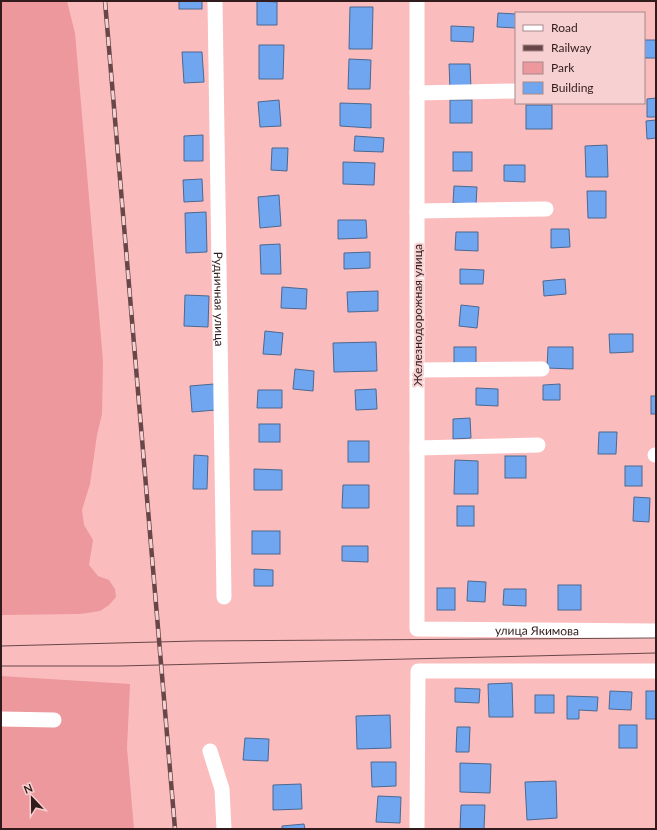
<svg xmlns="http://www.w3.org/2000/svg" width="657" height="830" viewBox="0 0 657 830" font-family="Lato,sans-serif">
  <rect width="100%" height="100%" fill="#fbbcbe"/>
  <g fill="#ed989c">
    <polygon points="1,1 67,1 75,33 103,361 102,414 97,435 90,484 82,510 84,525 93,540 89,565 98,576 109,580 115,589 116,597 109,605 100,611 80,614 1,615"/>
    <polygon points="1,676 130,684 127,748 134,829 1,829"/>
  </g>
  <g fill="#70a6ef" stroke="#4b6891">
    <rect x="179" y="1" width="23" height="8"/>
    <polygon points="257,1 277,2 277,25 257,25"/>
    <polygon points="350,7 373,7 372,49 349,49"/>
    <polygon points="498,13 516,14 516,28 497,27"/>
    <polygon points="451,26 474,27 473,42 451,41"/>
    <rect x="644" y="40" width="12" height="18"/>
    <polygon points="259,45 284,45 283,79 259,79"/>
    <polygon points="182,52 202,52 204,82 184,83"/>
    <polygon points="349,59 371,60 370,89 348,89"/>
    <polygon points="449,64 470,64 471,88 450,88"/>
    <polygon points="656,98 656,117 647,117 647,99"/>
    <polygon points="279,100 281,126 260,127 258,102"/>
    <rect x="450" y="100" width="22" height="23"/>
    <polygon points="340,103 371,104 371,128 340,126"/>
    <rect x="526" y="105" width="26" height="24"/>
    <polygon points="656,120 656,138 647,139 646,121"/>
    <polygon points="203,135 203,161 184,161 184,136"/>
    <polygon points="355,136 384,138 383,152 354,151"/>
    <polygon points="607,145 608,177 586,177 585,146"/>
    <polygon points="272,148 288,148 287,171 271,170"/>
    <rect x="453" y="152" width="19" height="19"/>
    <polygon points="343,162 375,163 374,185 343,184"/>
    <polygon points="504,165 525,165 525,182 504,181"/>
    <polygon points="202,179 203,201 184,202 183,180"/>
    <polygon points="454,186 477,187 476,204 453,203"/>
    <polygon points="587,191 606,191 606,218 588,218"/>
    <polygon points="279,195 281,226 260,228 258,197"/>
    <polygon points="206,212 207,252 186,253 185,213"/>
    <polygon points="338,220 366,220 367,238 338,239"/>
    <polygon points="551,229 569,229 570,247 551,248"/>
    <polygon points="456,232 478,232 478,251 455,250"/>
    <polygon points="280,244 281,274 261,274 260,245"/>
    <polygon points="370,252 370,268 344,269 344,253"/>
    <polygon points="460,269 484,270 483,284 460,284"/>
    <polygon points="565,279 566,294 544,296 543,281"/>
    <polygon points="282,287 307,289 306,309 281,308"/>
    <polygon points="378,291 378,311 348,312 347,292"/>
    <polygon points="185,295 209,296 208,327 184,326"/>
    <polygon points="461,305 479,307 477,328 459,326"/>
    <polygon points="265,331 283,333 281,355 263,354"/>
    <polygon points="609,334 633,334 633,352 610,353"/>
    <polygon points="376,342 377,371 334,372 333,343"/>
    <rect x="454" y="347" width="22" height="21"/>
    <polygon points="548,347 573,347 573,369 547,368"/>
    <polygon points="295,369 314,371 313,391 293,389"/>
    <polygon points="214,384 216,410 192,412 190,386"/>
    <polygon points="560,384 560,400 543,400 543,385"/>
    <polygon points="476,388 498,389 498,406 476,405"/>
    <polygon points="376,389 377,409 356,410 355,390"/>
    <polygon points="258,390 282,390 282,408 257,408"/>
    <rect x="651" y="396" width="5" height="18"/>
    <polygon points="470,418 471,438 453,439 453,419"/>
    <rect x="259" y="424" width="21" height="18"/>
    <polygon points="599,432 617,432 616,454 598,454"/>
    <rect x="348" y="441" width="21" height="21"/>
    <polygon points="194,455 208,456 207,489 193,489"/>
    <rect x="505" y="456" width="21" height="22"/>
    <polygon points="455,460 478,461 478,494 454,494"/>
    <rect x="625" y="466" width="17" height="20"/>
    <polygon points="254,469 282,470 282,490 254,490"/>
    <polygon points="343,485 369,485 369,508 342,508"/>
    <polygon points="634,497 650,498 649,522 633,521"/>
    <rect x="457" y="506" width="17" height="20"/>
    <rect x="252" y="531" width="28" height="23"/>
    <polygon points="342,546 368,546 368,562 342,561"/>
    <polygon points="254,569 273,570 273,586 254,586"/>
    <polygon points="468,581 486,582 485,602 467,601"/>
    <rect x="558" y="585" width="23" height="25"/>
    <rect x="437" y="588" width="18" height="22"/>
    <polygon points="504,589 526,589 526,606 503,605"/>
    <polygon points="512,683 513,717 489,717 488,684"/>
    <polygon points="455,688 480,689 479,703 455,702"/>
    <polygon points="610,691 632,692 631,710 609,709"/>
    <rect x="646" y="691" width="10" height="28"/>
    <rect x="535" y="695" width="19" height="18"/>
    <polygon points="567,696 598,697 597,711 579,710 579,719 567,719"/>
    <polygon points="390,715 391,748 357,749 356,716"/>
    <rect x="619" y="725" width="18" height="23"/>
    <polygon points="457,727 470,727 469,752 456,752"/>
    <polygon points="245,738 269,739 268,761 243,760"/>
    <polygon points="371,762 396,762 396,786 372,787"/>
    <polygon points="460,763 491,764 490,793 460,792"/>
    <polygon points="556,781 557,818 527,820 525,782"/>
    <polygon points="301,784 302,809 273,810 273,785"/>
    <polygon points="378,796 401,797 400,823 376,822"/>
    <polygon points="461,805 485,805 484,829 460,829"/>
    <polygon points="304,824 305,829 282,829 282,826"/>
  </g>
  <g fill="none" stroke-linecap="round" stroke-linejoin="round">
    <g stroke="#fff" stroke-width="15">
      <path id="s1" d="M215,1L224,597"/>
      <path id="s2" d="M417,1V629L656,631"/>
      <polyline points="417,93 516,91"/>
      <polyline points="417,211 546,209"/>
      <polyline points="417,370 542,369"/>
      <polyline points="417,448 538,445"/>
      <polyline points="655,455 656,455"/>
      <polyline points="1,719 54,720"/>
      <polyline points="210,751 222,789 224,829"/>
      <polyline points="417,829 418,671 656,671"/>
    </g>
    <g stroke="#684748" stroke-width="1">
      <polyline points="1,646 195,641 656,638"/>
      <polyline points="1,666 119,666 656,653"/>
    </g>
    <defs>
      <polyline id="rail" points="105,1 175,829"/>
    </defs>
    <use href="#rail" stroke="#684748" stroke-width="4.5"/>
    <use href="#rail" stroke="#f7d1d2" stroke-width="3" stroke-dasharray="9" stroke-linecap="butt"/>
  </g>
  <g text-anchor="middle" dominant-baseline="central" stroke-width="4" stroke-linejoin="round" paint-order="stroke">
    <g font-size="12" fill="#321b1c" stroke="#f7d1d2">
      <text stroke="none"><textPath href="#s1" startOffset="298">Рудничная улица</textPath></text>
      <text transform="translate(417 315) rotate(-90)">Железнодорожная улица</text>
      <text stroke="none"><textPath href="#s2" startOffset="748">улица Якимова</textPath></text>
    </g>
  </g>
  <rect width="657" height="830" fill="none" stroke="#321b1c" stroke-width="4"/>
  <rect x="515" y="12" width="130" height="92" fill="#f7d1d2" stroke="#a88889"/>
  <rect x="523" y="25" width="20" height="6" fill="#ffffff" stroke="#a88889"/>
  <text x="551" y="32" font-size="12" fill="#321b1c">Road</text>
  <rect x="523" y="45" width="20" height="6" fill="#684748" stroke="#a88889"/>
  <text x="551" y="52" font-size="12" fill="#321b1c">Railway</text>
  <rect x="523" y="62" width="20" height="12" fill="#ed989c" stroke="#a88889"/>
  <text x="551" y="72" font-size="12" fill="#321b1c">Park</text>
  <rect x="523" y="82" width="20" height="12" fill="#70a6ef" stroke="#a88889"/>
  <text x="551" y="92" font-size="12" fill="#321b1c">Building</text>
  <g transform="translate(32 798) rotate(338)" stroke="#f7d1d2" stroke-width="3" paint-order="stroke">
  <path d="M0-3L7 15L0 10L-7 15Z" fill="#321b1c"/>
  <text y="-6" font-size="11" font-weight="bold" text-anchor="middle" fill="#321b1c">N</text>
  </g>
</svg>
